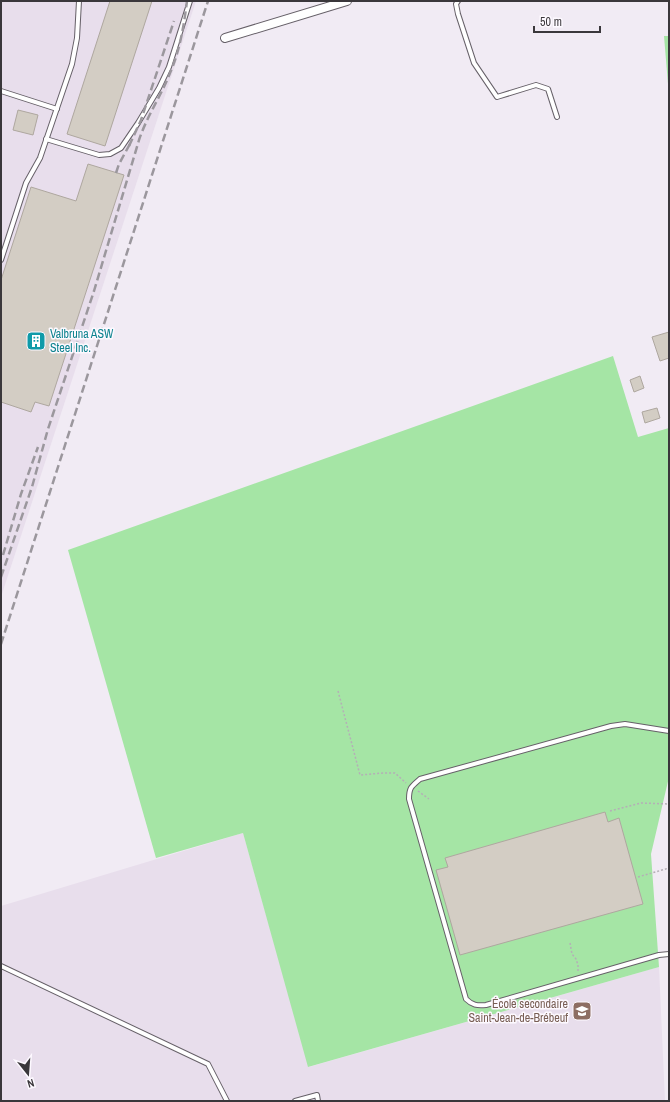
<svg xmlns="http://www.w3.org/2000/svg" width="670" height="1102" viewBox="0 0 670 1102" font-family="'Archivo Narrow',sans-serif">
  <rect width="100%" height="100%" fill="#f1ebf4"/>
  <g fill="#e8deec">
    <polygon points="1,1 196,1 1,597"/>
    <polygon points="243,833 309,1067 659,967 665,1101 1,1101 1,906"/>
  </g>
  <g fill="#a5e5a5">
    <polygon points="664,36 669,36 669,96"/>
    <polygon points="613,356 638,437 669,428 669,777 651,854 659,967 308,1067 243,833 156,858 68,550"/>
  </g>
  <g fill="#d3cdc4" stroke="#aea79f">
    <polygon points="110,1 152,1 105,146 67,134"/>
    <polygon points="18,110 38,115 33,135 13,130"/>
    <polygon points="88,164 124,175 49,406 35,402 31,412 1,402 1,280 31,187 76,201"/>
    <polygon points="669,332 669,358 660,361 652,337"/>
    <polygon points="640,376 644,388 634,392 630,380"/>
    <polygon points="657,408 660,418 645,423 642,412"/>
    <polygon points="605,812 608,822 619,818 643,904 460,955 436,870 448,867 445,858"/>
  </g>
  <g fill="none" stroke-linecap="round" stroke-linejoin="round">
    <defs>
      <g id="lane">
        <polyline points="458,1 456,4 458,14 474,63 497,97 536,85 548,89 557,117"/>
        <polyline points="1,91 57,109"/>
        <polyline points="46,139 99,155 110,154 121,148 138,123 159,88 169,67 190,1"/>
        <polyline points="1,260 26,183 40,158 72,64 77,38 79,1"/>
        <path d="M669,731L625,724L611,726L420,779C412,786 409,787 409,799L466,999C472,1005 477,1006 486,1005L659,955L669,954"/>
        <polyline points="1,966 208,1064 227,1101"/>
        <polyline points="295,1101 317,1095 318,1101"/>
      </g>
      <polyline id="street" points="225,38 347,1"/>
    </defs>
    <use href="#lane" stroke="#666068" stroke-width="6"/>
    <use href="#street" stroke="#666068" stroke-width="10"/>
    <g stroke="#b4afb6" stroke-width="1.5" stroke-dasharray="2 2" stroke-linecap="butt">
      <polyline points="338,691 360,775 383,773 395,773 406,783"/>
      <polyline points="418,791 429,799"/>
      <polyline points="610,811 641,803 669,804"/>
      <polyline points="638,877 669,868"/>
      <polyline points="570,943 572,954 576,959 578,965 578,972"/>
    </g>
    <use href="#lane" stroke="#fff" stroke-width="4"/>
    <use href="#street" stroke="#fff" stroke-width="8"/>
    <g stroke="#9b979d" stroke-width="2.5" stroke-dasharray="8 4" stroke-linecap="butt">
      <polyline points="129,146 141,120 174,21"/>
      <polyline points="116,173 119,164 131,142"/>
      <polyline points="3,555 21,494 38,447"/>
      <path d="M1,577L32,487L48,429L94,291L139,140C147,116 161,96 170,73C180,50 184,25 187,1"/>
      <polyline points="1,644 208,1"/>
    </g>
  </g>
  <defs>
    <symbol id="building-square" viewBox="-11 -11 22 22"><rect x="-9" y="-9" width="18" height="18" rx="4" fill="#0f9aa8" stroke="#fdf9ff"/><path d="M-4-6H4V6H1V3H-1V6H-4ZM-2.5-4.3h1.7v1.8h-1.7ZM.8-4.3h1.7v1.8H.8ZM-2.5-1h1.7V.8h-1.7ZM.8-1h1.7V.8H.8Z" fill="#fff"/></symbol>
    <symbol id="school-square" viewBox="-11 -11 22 22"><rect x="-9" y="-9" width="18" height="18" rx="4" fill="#8d6e63" stroke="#fdf9ff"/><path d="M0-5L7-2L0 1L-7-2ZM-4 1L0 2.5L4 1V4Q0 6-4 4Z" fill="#fff"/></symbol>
  </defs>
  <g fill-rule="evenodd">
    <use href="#building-square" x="25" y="330" width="22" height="22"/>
    <use href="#school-square" x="571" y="1000" width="22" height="22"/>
  </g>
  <g text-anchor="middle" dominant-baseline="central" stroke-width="3" stroke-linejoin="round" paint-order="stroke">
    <g font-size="12" fill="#0d838f" stroke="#fdf9ff" text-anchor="start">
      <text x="50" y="334">Valbruna ASW<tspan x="50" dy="14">Steel Inc.</tspan></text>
    </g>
    <g font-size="12" fill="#785e54" stroke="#fdf9ff" text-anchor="end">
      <text x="568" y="1004">École secondaire<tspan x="568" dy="14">Saint-Jean-de-Brébeuf</tspan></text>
    </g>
  </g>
  <rect width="670" height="1102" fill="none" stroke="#3a373b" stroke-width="4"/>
  <g transform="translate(28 1074) rotate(163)" stroke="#fdf9ff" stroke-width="3" paint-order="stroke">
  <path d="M0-3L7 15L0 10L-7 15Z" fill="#3a373b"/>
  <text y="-6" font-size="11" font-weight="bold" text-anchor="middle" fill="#3a373b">N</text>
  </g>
  <path d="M534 26v6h66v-6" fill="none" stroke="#3a373b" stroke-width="2"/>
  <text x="540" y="26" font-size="12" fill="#3a373b" stroke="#fdf9ff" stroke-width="3" paint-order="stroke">50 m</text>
</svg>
